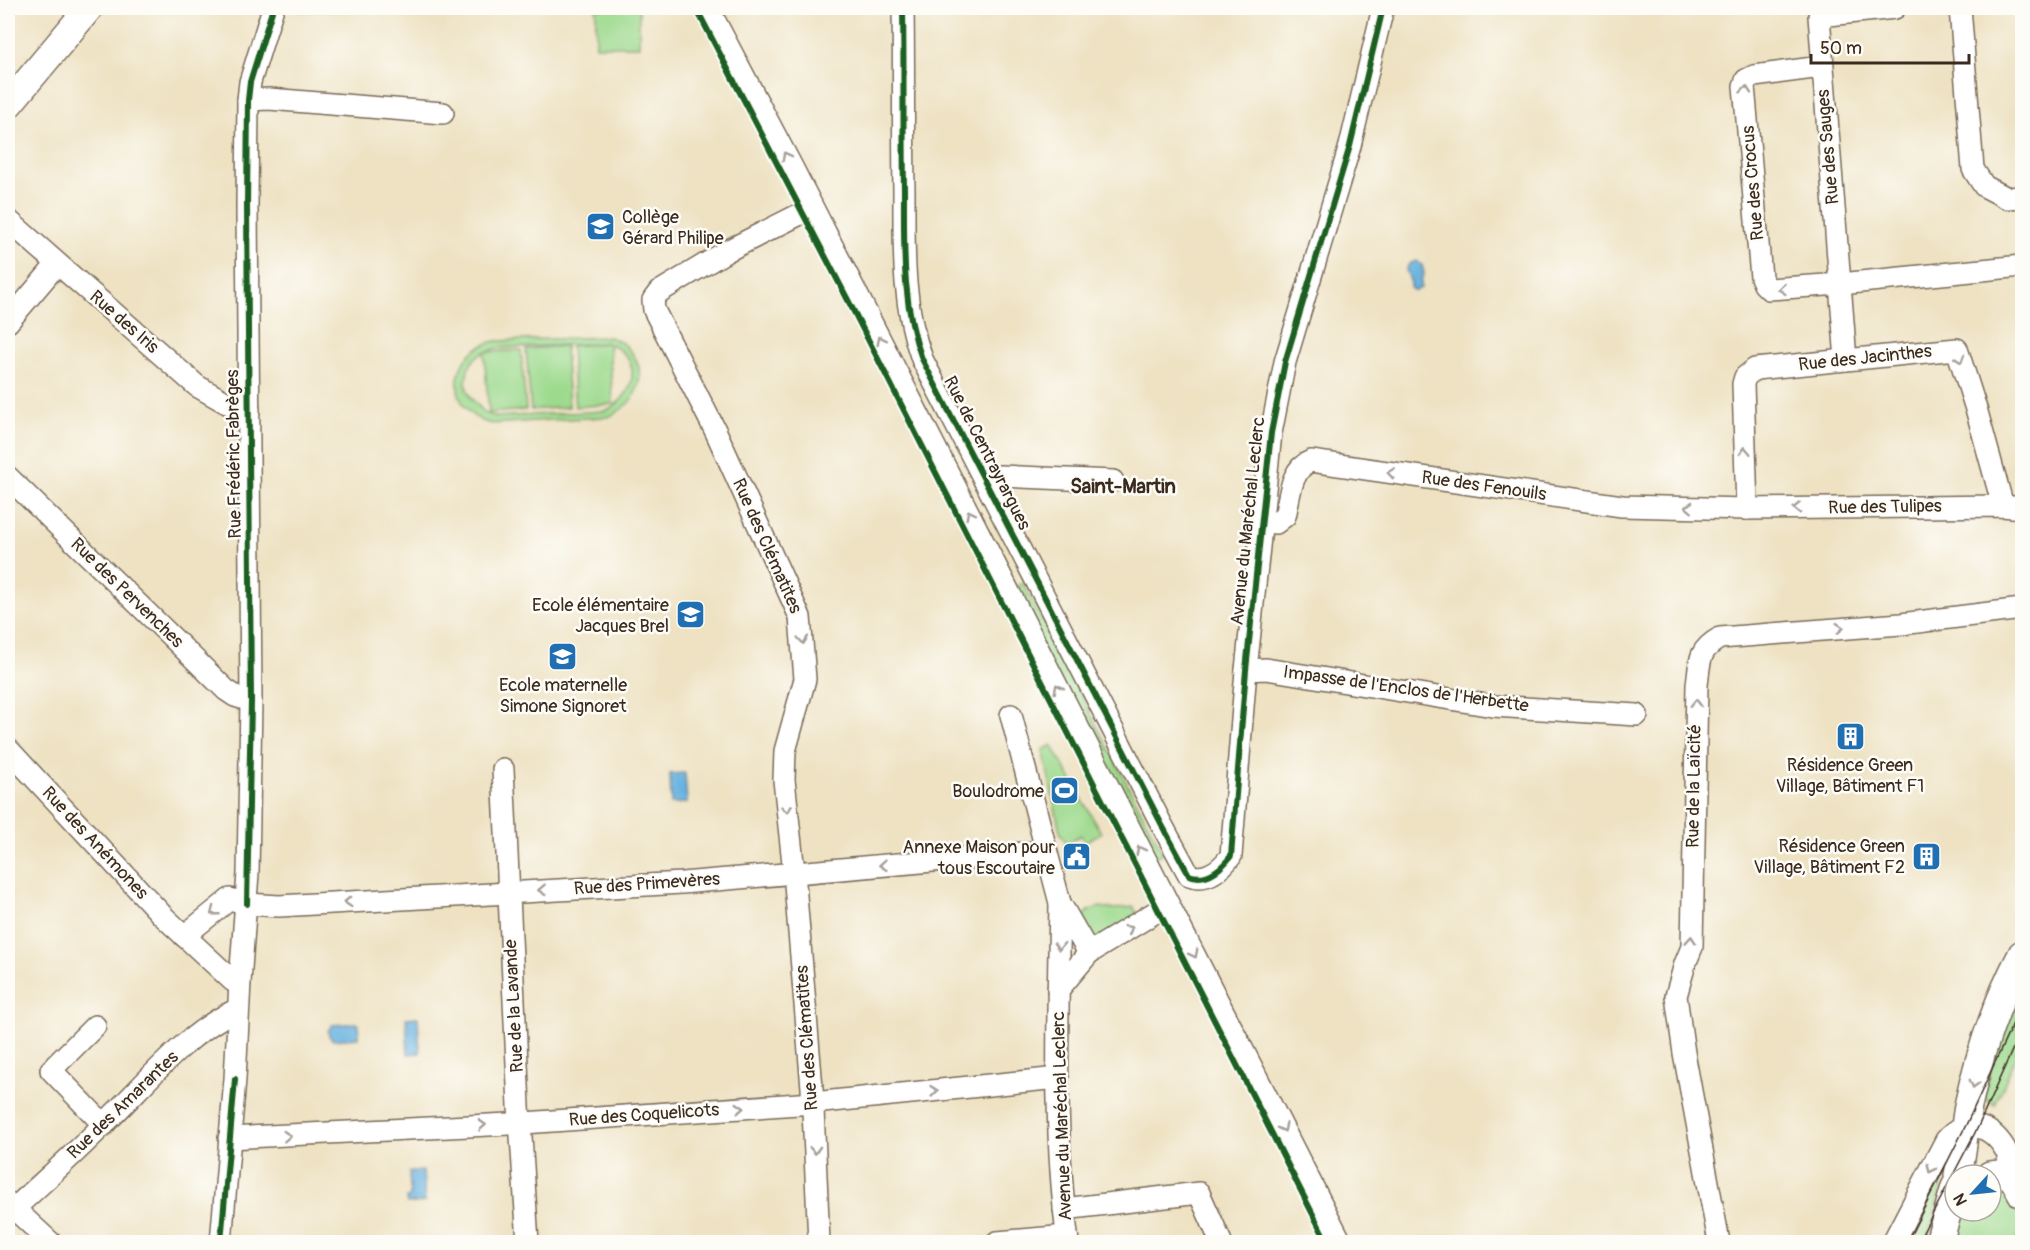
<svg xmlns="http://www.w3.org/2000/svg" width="2030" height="1250" viewBox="0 0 2030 1250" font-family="Pangolin,sans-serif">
  <rect width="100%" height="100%" fill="#fdfcf7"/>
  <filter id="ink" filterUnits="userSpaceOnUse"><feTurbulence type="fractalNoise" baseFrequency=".0167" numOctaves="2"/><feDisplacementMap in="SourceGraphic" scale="12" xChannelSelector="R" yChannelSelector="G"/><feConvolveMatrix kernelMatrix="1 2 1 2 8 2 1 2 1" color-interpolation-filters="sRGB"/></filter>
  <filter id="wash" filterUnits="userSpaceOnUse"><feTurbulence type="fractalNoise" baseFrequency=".008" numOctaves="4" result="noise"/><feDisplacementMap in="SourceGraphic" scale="24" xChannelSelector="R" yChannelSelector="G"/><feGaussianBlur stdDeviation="1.35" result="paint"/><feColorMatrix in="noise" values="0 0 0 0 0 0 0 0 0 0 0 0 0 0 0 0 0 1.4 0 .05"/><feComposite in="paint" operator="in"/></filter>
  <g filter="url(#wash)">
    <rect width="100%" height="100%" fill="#eee2c3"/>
    <g fill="#9eda8e" stroke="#6c8256" stroke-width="1.5" fill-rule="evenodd">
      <polygon points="300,8 463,8 463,9 299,11"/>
      <rect x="596" y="8" width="43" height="38"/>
      <path d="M609,337C615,340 622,342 626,346C652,372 638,404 608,417C579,418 550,420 521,422C511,422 497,425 488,423C444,409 449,350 496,341ZM607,343L571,346L575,407L613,404L609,344C644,358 637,396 605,411L496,417L485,413L471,398L467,390L466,381L468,369L475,358L484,352L489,413L526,410L521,350L485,352L499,348Z"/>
      <polygon points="565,346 569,407 531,410 526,349"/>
      <polygon points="1023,583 1163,853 1151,859 1013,589"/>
      <polygon points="1052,745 1101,833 1084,842 1081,835 1066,843 1060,832 1043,750"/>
      <polygon points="1100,907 1115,909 1134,907 1138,917 1102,938 1092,938 1080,920 1090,910"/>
      <polygon points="2022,978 2022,1043 1995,1105 1984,1099 1991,1064"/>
      <polygon points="1951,1150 1927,1242 1899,1242"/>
      <path d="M1991,1188C2019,1195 2026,1216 2017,1241L1958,1242L1959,1230L1965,1211H1991Z"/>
    </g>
    <g fill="#66b1df" stroke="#506e7e" stroke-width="1.5">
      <polygon points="1416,261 1422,265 1424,274 1421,280 1421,288 1415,291 1410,288 1411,283 1406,270 1409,264"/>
      <polygon points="685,773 687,803 671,804 670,774"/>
      <polygon points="418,1017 420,1053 408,1054 406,1018"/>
      <polygon points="357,1023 359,1025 358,1038 333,1040 329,1036 328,1031 332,1025"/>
      <polygon points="423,1171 425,1202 407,1204 406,1198 410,1197 409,1172"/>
    </g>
  </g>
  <g filter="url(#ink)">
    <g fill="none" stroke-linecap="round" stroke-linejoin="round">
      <defs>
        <g id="minor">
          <polyline points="708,8 792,167 1341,1242"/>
          <path d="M903,8C904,69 903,130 904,191C904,248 902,305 922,359L1162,825L1189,875C1207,882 1221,869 1231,856L1246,670L1271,433L1285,362L1350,146L1383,8"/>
          <polyline points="1960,8 1973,169 1984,186 2007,198 2022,197"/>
          <polyline points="1821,67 1754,76 1746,80 1744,86 1761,277 1764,284 1769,289 1840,284 2022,266"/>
          <polyline points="248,100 269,99 443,113"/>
          <polyline points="812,208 727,251 659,292 653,300 654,310 716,432 800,617 805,679 785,751 784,780 794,872 812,1088 819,1242"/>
          <polyline points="8,220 197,386 227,403 249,410"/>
          <polyline points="8,322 57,264"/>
          <polyline points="1846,360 1819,16 1895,8"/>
          <polyline points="8,477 226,690 235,696 251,701"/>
          <polyline points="984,480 1000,476 1113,481"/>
          <polyline points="1747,509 1743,384 1745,377 1755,369 1957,349 1977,412 2003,506"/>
          <path d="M1263,522L1276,523L1285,516C1290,497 1290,469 1311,461L1622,506L1747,509L2003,506L2022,508"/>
          <polyline points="1246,670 1266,669 1493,706 1637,715"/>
          <polyline points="1011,715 1060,903 1089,953"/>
          <polyline points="8,749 163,916 233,981 240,982"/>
          <polyline points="503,769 519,1106 528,1242"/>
          <path d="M1060,903C1058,1016 1053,1130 1068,1242"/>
          <polyline points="184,936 230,899 247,904 279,906 682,883 1046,851"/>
          <polyline points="1058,990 1089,953 1159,910 1167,903"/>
          <polyline points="95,1026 51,1070 104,1125"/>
          <polyline points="229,1138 509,1124 813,1103 1058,1078"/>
          <polyline points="8,1203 50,1242"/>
          <path d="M14,1209C45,1180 77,1152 107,1121C147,1082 186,1033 238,1009"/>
          <polyline points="1064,1209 1199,1193 1221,1242"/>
          <polyline points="221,1242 235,1079 240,982 248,873 251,701 247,206 248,100 250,82 273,8"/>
          <polyline points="997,1242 1067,1236"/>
          <path d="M1719,1242L1684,1053L1676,996L1685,964L1692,947L1697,685C1700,661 1698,650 1720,638L1901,624L2022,609"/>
          <path d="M1893,1242L1946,1140C1966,1118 1990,1124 2005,1149C2010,1156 2009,1165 2010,1173"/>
        </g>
        <g id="major">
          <polyline points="8,105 89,8"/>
          <path d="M1958,1175C1963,1152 1964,1129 1968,1106C1979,1054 1997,1001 2022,954"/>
          <polyline points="1990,1175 2010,1173 2022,1194"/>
          <polyline points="1939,1242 1955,1187"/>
        </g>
      </defs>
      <use href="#minor" stroke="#7a6a58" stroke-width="24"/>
      <use href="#major" stroke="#7a6a58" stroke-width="30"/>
      <use href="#minor" stroke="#fff" stroke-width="21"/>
      <use href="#major" stroke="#fff" stroke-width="27"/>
      <g stroke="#3b2a1e" stroke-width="1.5">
        <polyline points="1907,1242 1966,1125 2022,1004"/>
        <polyline points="1918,1242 1978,1127 2022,1028"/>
      </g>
      <defs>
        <g id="cycleway">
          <polyline points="696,8 849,302 1327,1242"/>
          <path d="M903,8C904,69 903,130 904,191C904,248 902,305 922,359L1162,825L1189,875C1207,882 1221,869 1231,856L1246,670L1271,433L1285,362L1350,146L1383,8"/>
          <polyline points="247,904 251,701 247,206 248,100 250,82 273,8"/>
          <polyline points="221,1242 235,1079"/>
        </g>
      </defs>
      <use href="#cycleway" stroke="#fdfcf7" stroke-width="10"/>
      <use href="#cycleway" stroke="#1b5e20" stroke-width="6"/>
    </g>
    <defs><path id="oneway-chevron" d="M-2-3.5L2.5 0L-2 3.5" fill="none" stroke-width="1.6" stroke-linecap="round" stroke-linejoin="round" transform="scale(1.5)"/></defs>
    <g stroke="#a79f9a">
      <use href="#oneway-chevron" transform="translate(1746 90) rotate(-85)"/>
      <use href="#oneway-chevron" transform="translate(786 156) rotate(-118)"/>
      <use href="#oneway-chevron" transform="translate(1782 289) rotate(176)"/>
      <use href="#oneway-chevron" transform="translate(881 340) rotate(-117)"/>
      <use href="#oneway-chevron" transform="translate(1960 359) rotate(72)"/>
      <use href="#oneway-chevron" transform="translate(1745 451) rotate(-92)"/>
      <use href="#oneway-chevron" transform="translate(1391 473) rotate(-172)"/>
      <use href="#oneway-chevron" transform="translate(1689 507) rotate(-178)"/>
      <use href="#oneway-chevron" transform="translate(1797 508) rotate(179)"/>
      <use href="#oneway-chevron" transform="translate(970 514) rotate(-117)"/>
      <use href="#oneway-chevron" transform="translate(1840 628) rotate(-4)"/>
      <use href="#oneway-chevron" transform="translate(803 640) rotate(85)"/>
      <use href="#oneway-chevron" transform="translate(1058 688) rotate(-117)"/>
      <use href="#oneway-chevron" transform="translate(1696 703) rotate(-89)"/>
      <use href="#oneway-chevron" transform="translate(787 809) rotate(84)"/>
      <use href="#oneway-chevron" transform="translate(1140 850) rotate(-117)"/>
      <use href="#oneway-chevron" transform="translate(883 865) rotate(175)"/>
      <use href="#oneway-chevron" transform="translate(542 890) rotate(177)"/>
      <use href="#oneway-chevron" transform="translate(348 902) rotate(176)"/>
      <use href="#oneway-chevron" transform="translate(214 912) rotate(142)"/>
      <use href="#oneway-chevron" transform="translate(1129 929) rotate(-31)"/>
      <use href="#oneway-chevron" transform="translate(1691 940) rotate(-86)"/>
      <use href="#oneway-chevron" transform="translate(1059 946) rotate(91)"/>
      <use href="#oneway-chevron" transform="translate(1194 954) rotate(63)"/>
      <use href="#oneway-chevron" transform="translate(1974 1084) rotate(105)"/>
      <use href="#oneway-chevron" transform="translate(934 1091) rotate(-6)"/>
      <use href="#oneway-chevron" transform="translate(740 1108) rotate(-4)"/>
      <use href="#oneway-chevron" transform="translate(482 1125) rotate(-3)"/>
      <use href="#oneway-chevron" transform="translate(1283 1128) rotate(63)"/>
      <use href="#oneway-chevron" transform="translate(287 1136) rotate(-3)"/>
      <use href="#oneway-chevron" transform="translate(815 1150) rotate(87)"/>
      <use href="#oneway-chevron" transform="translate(1931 1169) rotate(117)"/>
    </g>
  </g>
  <defs>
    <symbol id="school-square" viewBox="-11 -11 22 22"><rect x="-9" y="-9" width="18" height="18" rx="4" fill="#1f6fb2" stroke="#fdfcf7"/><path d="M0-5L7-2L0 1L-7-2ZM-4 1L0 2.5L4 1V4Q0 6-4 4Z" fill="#fff"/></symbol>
    <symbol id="building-square" viewBox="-11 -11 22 22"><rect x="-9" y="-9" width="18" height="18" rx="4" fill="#1f6fb2" stroke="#fdfcf7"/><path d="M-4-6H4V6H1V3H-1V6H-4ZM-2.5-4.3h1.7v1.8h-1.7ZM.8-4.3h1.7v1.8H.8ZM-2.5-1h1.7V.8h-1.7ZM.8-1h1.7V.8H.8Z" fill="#fff"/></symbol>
    <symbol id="stadium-square" viewBox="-11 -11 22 22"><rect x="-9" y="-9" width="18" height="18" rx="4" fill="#1f6fb2" stroke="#fdfcf7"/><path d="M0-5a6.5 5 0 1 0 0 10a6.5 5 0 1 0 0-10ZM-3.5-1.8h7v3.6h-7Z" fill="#fff"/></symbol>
    <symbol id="civic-square" viewBox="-11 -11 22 22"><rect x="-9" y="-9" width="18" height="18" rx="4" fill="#1f6fb2" stroke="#fdfcf7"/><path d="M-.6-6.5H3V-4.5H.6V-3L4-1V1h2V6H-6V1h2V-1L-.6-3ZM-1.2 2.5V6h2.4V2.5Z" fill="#fff"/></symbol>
  </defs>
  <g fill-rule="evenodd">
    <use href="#school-square" x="584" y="210" width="33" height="33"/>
    <use href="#school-square" x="674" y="598" width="33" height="33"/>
    <use href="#school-square" x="546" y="640" width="33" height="33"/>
    <use href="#building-square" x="1834" y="720" width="33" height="33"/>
    <use href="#stadium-square" x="1048" y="774" width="33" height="33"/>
    <use href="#building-square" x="1910" y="840" width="33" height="33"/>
    <use href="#civic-square" x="1060" y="840" width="33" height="33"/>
  </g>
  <g text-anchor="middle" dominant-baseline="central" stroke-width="5" stroke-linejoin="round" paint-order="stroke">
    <g font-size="18" fill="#3b2a1e" stroke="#fdfcf7">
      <text transform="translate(1828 147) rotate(-95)">Rue des Sauges</text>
      <text transform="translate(1753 183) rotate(-95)">Rue des Crocus</text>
      <text transform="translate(124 322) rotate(41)">Rue des Iris</text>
      <text transform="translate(1865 358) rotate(-6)">Rue des Jacinthes</text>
      <text transform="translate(987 453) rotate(63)">Rue de Centrayrargues</text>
      <text transform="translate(234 454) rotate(-91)">Rue Frédéric Fabrèges</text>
      <text transform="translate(1484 486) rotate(8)">Rue des Fenouils</text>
      <text transform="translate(1885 507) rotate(-1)">Rue des Tulipes</text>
      <text transform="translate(1248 521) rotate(-84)">Avenue du Maréchal Leclerc</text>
      <text transform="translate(767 546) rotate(66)">Rue des Clématites</text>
      <text transform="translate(127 593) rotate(44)">Rue des Pervenches</text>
      <text transform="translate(1406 689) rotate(8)">Impasse de l'Enclos de l'Herbette</text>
      <text transform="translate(1694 786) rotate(-89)">Rue de la Laïcité</text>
      <text transform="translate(95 843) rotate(47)">Rue des Anémones</text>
      <text transform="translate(647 884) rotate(-4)">Rue des Primevères</text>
      <text transform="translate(514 1006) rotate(-93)">Rue de la Lavande</text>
      <text transform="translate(807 1038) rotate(-94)">Rue des Clématites</text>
      <text transform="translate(123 1105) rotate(-44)">Rue des Amarantes</text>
      <text transform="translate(644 1115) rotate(-4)">Rue des Coquelicots</text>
      <text transform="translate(1062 1116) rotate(-92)">Avenue du Maréchal Leclerc</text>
    </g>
    <g font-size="18" fill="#3b2a1e" stroke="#fdfcf7" text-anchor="end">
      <text x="622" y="217" text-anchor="start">Collège<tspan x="622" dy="21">Gérard Philipe</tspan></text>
      <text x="669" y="605">Ecole élémentaire<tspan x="669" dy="21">Jacques Brel</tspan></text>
      <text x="563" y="685" text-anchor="middle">Ecole maternelle<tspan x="563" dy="21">Simone Signoret</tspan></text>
      <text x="1850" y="765" text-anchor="middle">Résidence Green<tspan x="1850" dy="21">Village, Bâtiment F1</tspan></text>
      <text x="1044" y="791">Boulodrome</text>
      <text x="1905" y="846">Résidence Green<tspan x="1905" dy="21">Village, Bâtiment F2</tspan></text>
      <text x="1055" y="847">Annexe Maison pour<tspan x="1055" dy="21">tous Escoutaire</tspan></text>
    </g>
    <g font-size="20" font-weight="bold" fill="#3b2a1e" stroke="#fdfcf7">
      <text x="1123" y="486">Saint-Martin</text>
    </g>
  </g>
  <rect width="2030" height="1250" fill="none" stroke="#fdfcf7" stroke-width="30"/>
  <g transform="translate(1973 1193) rotate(243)"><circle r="28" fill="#fdfcf7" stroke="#afa8a0" stroke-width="1.5"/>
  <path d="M0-4.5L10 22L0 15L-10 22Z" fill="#1f6fb2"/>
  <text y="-9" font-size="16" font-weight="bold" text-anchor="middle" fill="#3b2a1e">N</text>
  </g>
  <path d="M1811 54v9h158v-9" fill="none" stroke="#3b2a1e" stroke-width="3"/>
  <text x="1820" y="54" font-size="18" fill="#3b2a1e" stroke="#fdfcf7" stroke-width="4.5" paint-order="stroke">50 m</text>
</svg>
